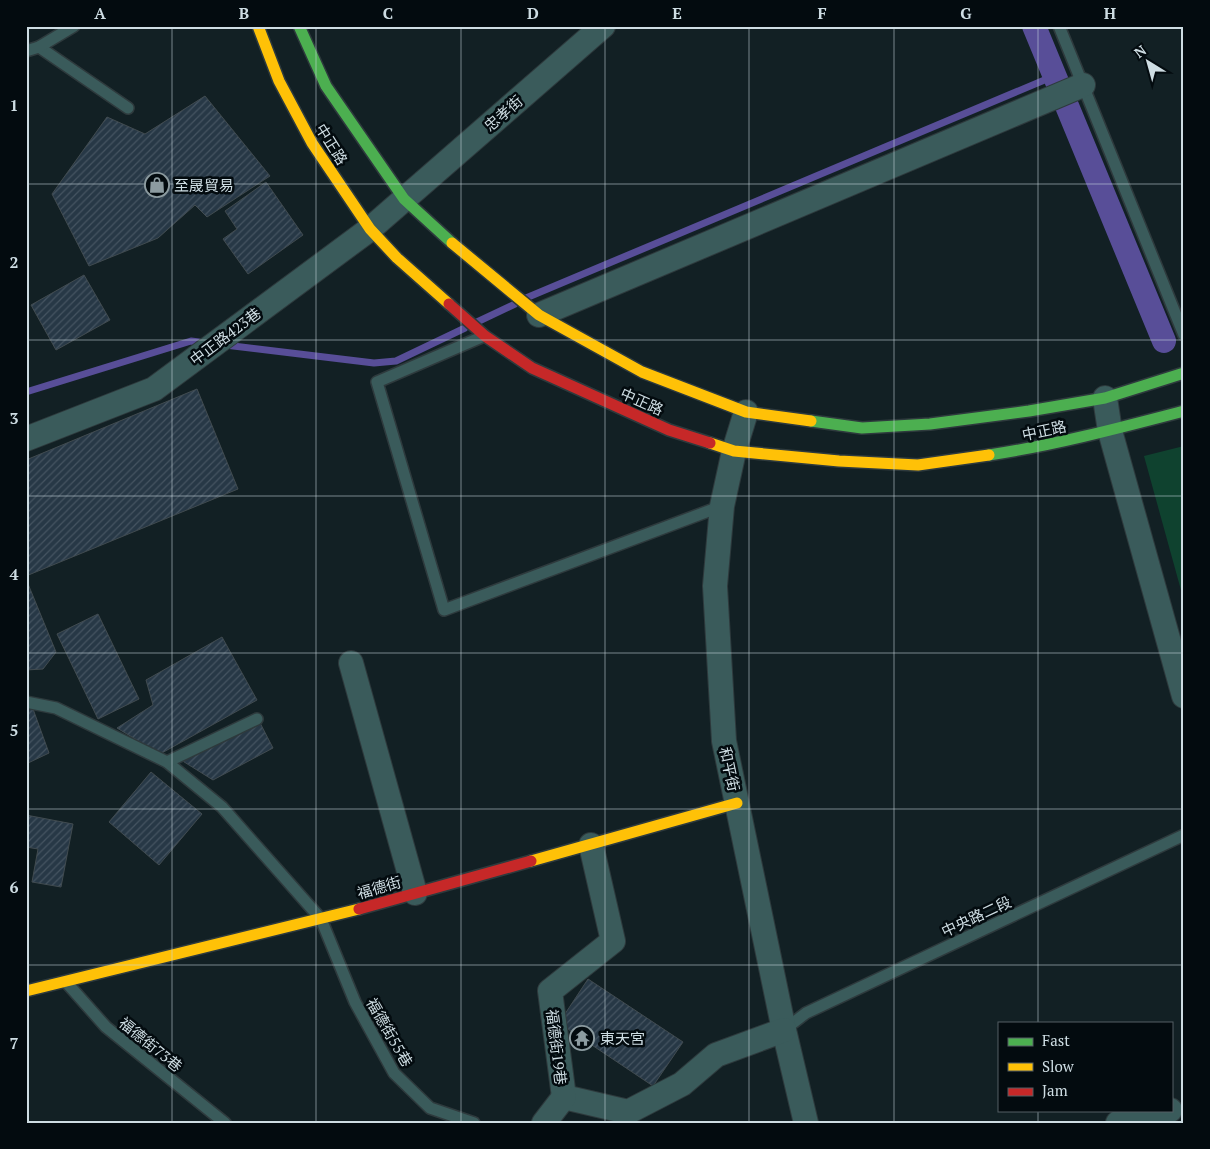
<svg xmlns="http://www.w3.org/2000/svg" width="1210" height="1149" viewBox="0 0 1210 1149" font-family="'PT Serif','Noto Sans TC',serif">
  <defs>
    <pattern id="building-hatch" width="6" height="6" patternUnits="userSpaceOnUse" patternTransform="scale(1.25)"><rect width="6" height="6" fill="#273846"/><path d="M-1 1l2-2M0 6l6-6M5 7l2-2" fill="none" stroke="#455461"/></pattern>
  </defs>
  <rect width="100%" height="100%" fill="#122024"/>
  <polygon fill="#0f422f" points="1184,446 1184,601 1144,456"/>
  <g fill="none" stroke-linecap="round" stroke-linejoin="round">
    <g stroke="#584e98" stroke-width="7">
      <polyline points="526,298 1054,76"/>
      <polyline points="477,322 515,304"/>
      <polyline points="225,345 374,363 396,361 465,328"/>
      <polyline points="26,392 191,341 207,343"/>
    </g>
    <polyline stroke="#584e98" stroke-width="24" points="1034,26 1164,341"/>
  </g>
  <g fill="url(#building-hatch)" stroke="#414b50">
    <polygon points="205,96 270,176 207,217 195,205 158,238 89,266 52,194 107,117 145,134"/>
    <polygon points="266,182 303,235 248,274 223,239 237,229 225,211"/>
    <polygon points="84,275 110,320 56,350 31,305"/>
    <polygon points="197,389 238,489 26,576 26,460"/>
    <polygon points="26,579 56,652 43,669 26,670"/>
    <polygon points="98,614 139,699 98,719 57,634"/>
    <polygon points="222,637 257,700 160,754 117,728 153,705 146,680"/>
    <polygon points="26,708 33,709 49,753 26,764"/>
    <polygon points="258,719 273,748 213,780 181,760"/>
    <polygon points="151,772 202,814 159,865 109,822"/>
    <polygon points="26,815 73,824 61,887 32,882 38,849 26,847"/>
    <polygon points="588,979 683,1042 653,1086 559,1023"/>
  </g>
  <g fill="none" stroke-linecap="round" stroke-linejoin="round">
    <defs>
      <g id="lane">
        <polyline points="1059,26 1184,335"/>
        <polyline points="39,47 128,108"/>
        <polyline points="26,51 39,47 74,26"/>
        <polyline points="484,336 377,382 444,610 722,506"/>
        <polyline points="26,702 56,708 167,762 222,807 321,919 355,1002 394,1073 430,1108 474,1123"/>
        <polyline points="167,762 257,719"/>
        <polyline points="66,982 106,1027 225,1123"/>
        <polyline points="784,1030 806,1013 1184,835"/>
      </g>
      <g id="street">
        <polyline points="539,315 1083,85"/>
        <polyline points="1105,398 1110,431 1184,696"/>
        <polyline points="746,412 734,451 722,506 715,586 724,741 784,1030 806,1123"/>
        <polyline points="26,439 154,389 370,229 603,26"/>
        <polyline points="351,663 415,893"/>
        <polyline points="591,845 613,941 550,991 564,1097 628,1112 682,1084 716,1055 784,1030"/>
        <polyline points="544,1123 564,1097"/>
        <polyline points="1118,1123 1170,1110"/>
      </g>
      <g id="fast">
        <polyline points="299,26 326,86 404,199 452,243"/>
        <polyline points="811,421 862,428 930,424 1029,411 1105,398 1184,373"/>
        <path d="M989,455C1055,445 1119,428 1184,411"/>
      </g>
      <g id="slow">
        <polyline points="258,26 279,81 312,143 370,229 397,258 449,304"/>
        <polyline points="452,243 539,315 642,372 746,412 811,421"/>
        <polyline points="710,443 734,451 839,461 918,465 989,455"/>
        <polyline points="531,861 737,803"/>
        <polyline points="26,991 359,909"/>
      </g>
      <g id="jam">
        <polyline points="449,304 485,336 532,368 669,430 710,443"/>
        <polyline points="359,909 531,861"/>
      </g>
    </defs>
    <use href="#lane" stroke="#2e3a3d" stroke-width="14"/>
    <use href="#street" stroke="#2e3a3d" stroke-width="26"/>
    <use href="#fast" stroke="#2e3a3d" stroke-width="14"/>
    <use href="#slow" stroke="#2e3a3d" stroke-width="14"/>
    <use href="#jam" stroke="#2e3a3d" stroke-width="14"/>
    <use href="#lane" stroke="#3a5b5b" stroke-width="11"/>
    <use href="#street" stroke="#3a5b5b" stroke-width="24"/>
    <use href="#fast" stroke="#4caf50" stroke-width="11"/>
    <use href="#slow" stroke="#ffc107" stroke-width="11"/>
    <use href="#jam" stroke="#c62828" stroke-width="11"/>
  </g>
  <path fill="none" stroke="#cedde3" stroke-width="1" stroke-opacity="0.55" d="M172,26V1123M316,26V1123M461,26V1123M605,26V1123M749,26V1123M894,26V1123M1038,26V1023M26,184H1184M26,340H1184M26,496H1184M26,653H1184M26,809H1184M26,965H1184M1038,1110V1123"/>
  <defs>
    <symbol id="shop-ring" viewBox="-11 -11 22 22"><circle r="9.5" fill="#030b0f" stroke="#8c9ba0" stroke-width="1.5"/><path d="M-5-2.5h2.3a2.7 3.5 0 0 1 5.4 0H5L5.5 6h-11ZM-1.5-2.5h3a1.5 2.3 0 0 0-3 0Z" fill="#8c9ba0"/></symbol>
    <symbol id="temple-ring" viewBox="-11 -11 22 22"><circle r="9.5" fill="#030b0f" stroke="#8c9ba0" stroke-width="1.5"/><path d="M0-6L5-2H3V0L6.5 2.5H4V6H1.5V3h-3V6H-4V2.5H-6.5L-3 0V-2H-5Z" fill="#8c9ba0"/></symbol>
  </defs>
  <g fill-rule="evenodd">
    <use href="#shop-ring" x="143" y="171" width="28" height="28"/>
    <use href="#temple-ring" x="568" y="1024" width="28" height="28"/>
  </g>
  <g text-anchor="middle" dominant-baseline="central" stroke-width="5" stroke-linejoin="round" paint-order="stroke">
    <g font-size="15" fill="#cedde3" stroke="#030b0f">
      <text transform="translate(503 113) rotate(-41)">忠孝街</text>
      <text transform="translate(332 144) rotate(58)">中正路</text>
      <text transform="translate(225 336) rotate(-37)">中正路423巷</text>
      <text transform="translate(642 401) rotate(24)">中正路</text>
      <text transform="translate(1044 430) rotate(-12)">中正路</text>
      <text transform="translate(730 769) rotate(78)">和平街</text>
      <text transform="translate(379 887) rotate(-16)">福德街</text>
      <text transform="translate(976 916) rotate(-25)">中央路二段</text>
      <text transform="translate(390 1032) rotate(60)">福德街55巷</text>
      <text transform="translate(151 1044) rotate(39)">福德街73巷</text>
      <text transform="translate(557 1047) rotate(83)">福德街19巷</text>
    </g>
    <g font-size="15" fill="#cedde3" stroke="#030b0f" text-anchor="start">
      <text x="174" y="185">至晟貿易</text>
      <text x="600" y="1038">東天宮</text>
    </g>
  </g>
  <rect width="1210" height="1149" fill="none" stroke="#030b0f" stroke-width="55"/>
  <rect x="998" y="1022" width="175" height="90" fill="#030b0f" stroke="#545f64"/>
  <rect x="1008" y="1038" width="25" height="8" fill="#4caf50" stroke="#545f64"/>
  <text x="1042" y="1046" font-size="15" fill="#cedde3">Fast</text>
  <rect x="1008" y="1063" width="25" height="8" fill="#ffc107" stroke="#545f64"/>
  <text x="1042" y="1072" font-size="15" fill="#cedde3">Slow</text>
  <rect x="1008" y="1088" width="25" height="8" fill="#c62828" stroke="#545f64"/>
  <text x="1042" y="1096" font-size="15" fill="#cedde3">Jam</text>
  <g transform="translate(1148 62) rotate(323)" stroke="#030b0f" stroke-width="4" paint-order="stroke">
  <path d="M0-4L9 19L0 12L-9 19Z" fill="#cedde3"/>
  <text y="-8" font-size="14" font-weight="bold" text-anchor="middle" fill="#cedde3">N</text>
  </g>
  <rect x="28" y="28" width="1154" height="1094" fill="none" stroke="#cedde3" stroke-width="2"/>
  <g font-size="16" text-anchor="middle" font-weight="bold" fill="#cedde3">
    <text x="100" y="19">A</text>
    <text x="244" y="19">B</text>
    <text x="388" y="19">C</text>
    <text x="533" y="19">D</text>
    <text x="677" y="19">E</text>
    <text x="822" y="19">F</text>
    <text x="966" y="19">G</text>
    <text x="1110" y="19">H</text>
    <text x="14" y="111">1</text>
    <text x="14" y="268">2</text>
    <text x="14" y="424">3</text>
    <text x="14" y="580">4</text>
    <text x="14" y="736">5</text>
    <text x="14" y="893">6</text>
    <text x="14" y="1049">7</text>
  </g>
</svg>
